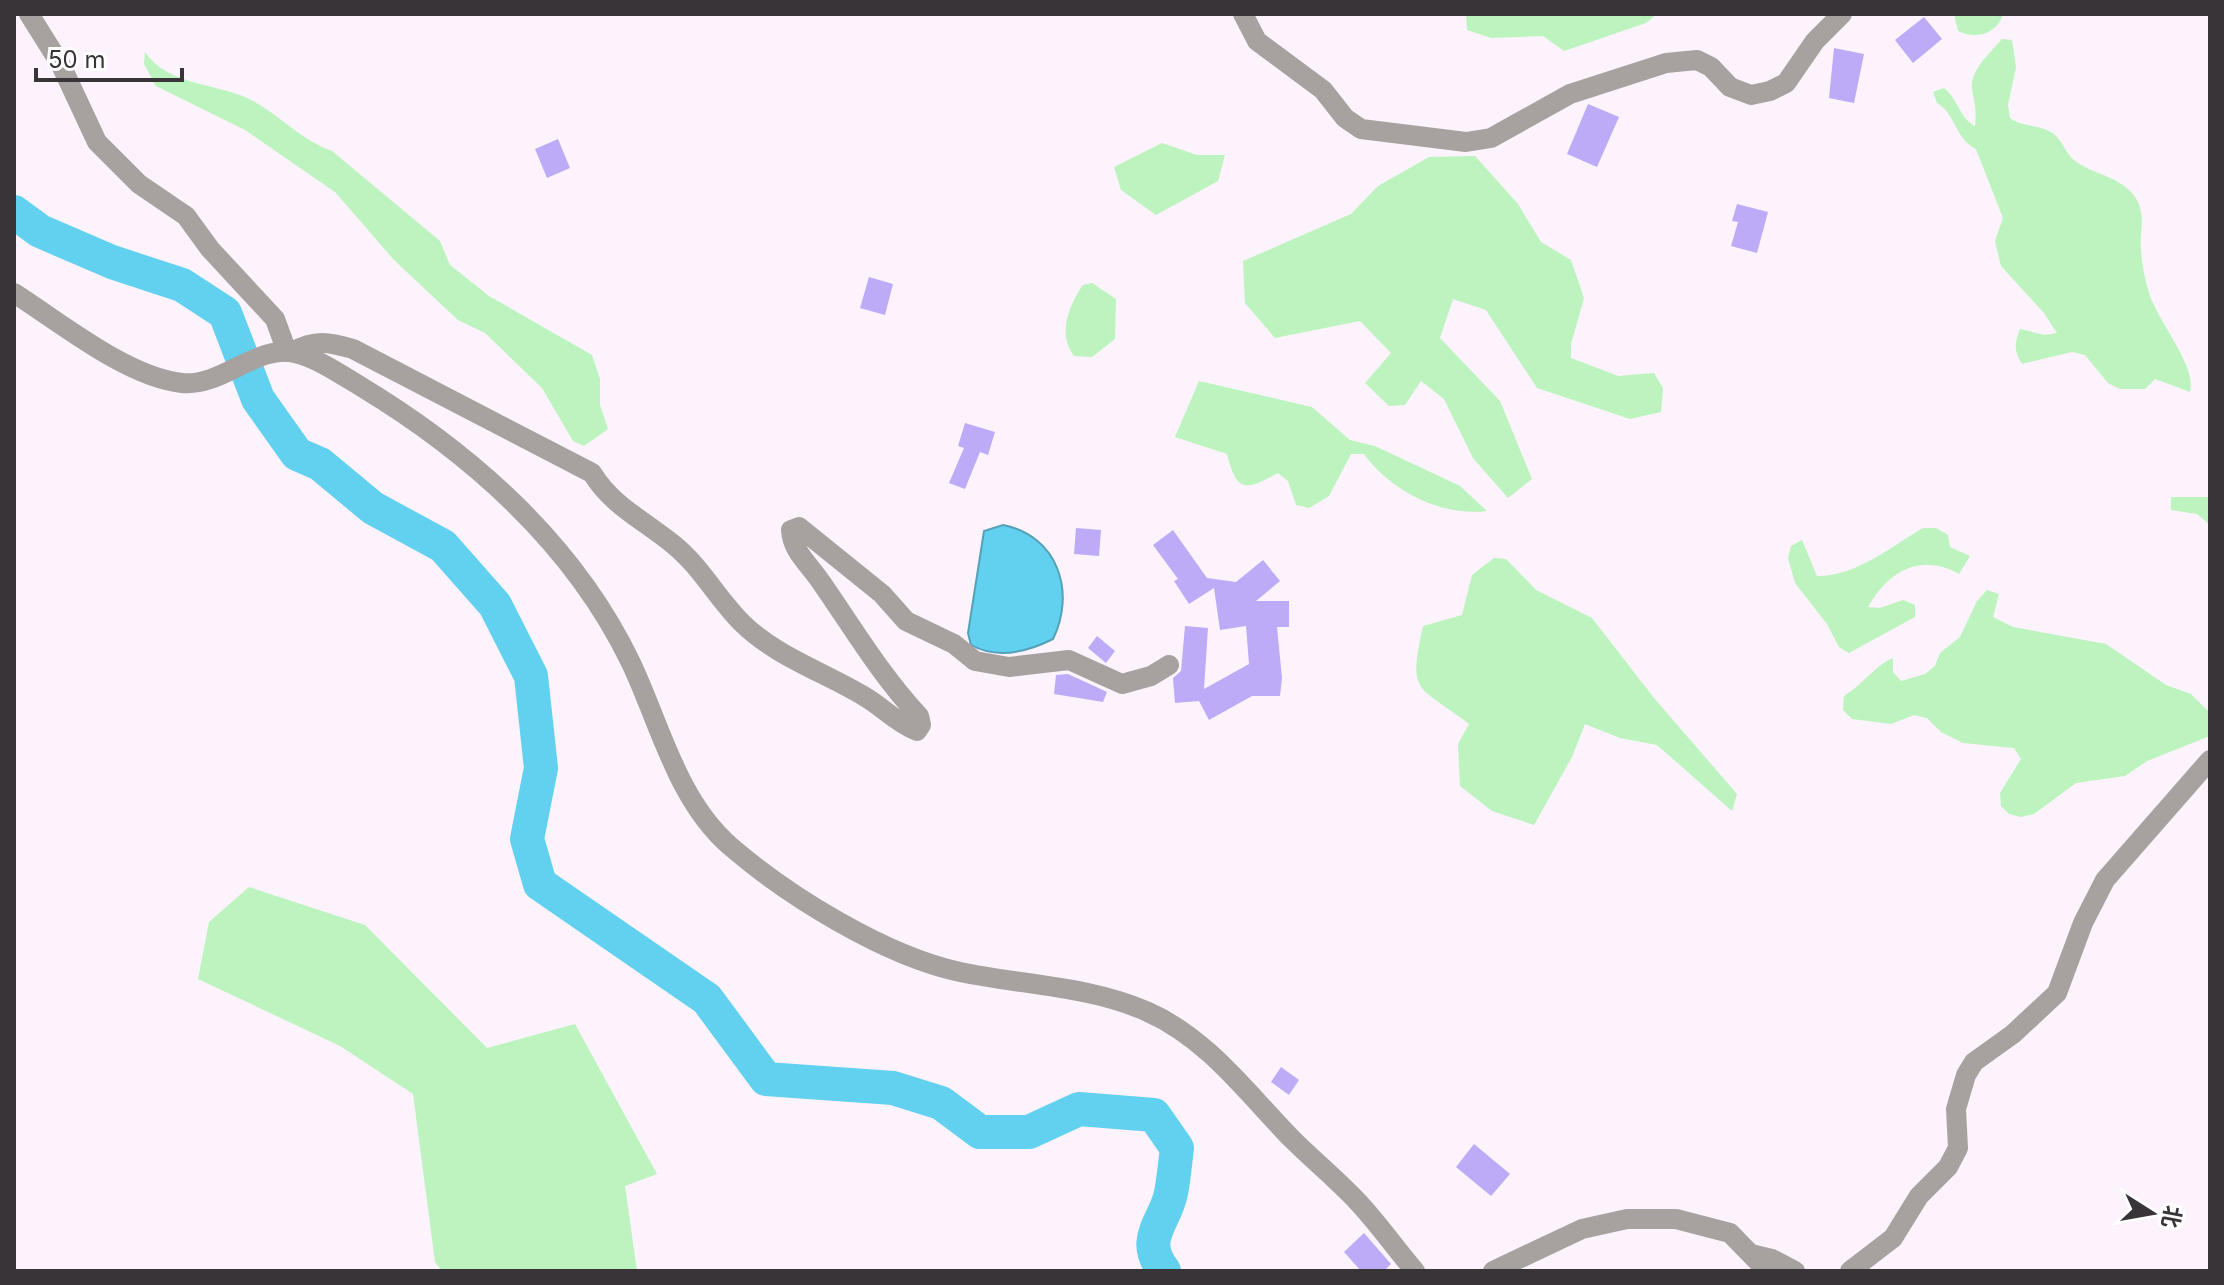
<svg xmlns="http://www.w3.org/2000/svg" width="2224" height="1285" viewBox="0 0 2224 1285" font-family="Inter,'Noto Sans SC',sans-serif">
  <rect width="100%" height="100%" fill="#fcf3fc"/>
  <g fill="#bcf3be">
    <polygon points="1466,14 1657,14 1646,23 1564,51 1543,36 1491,38 1467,30"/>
    <path d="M1954,14H2003C1997,34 1976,40 1958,31Z"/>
    <path d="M2002,39L2012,40L2016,67L2008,105L2010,118C2023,128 2043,124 2055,135C2064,143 2066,156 2078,163C2096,175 2121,177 2135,197C2147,215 2139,232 2141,251C2142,265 2145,280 2149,293C2159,324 2197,366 2190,392L2155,379L2145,389H2120L2108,383L2085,355L2072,352L2022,364C2014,351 2014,343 2020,329L2045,335L2057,333L2044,313L2001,266L1995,241L2003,218L1976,149C1954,138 1957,115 1937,103L1933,92L1944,88C1959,100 1959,118 1975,126C1977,108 1974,103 1972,88C1970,70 1992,51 2002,39Z"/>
    <path d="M145,52C167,85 214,83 247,98C277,112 300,140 332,151L440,241L450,265L489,296L592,355L600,379V405L608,429L584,446L573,441L542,388L485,333L458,320L394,260L335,192L245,130L156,86L144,64Z"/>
    <polygon points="1162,143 1197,155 1225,155 1218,181 1156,215 1121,190 1114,167"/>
    <polygon points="1475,156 1518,204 1541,242 1571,260 1584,298 1571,344 1571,358 1618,376 1654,373 1663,388 1661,412 1630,419 1537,388 1486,310 1453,299 1440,338 1500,401 1532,479 1508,498 1473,458 1444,399 1421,381 1405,405 1389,406 1365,383 1391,353 1360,321 1275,338 1245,303 1243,261 1351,214 1378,186 1429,157"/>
    <path d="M1092,283L1116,299L1115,339L1092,357L1074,356C1057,334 1069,305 1083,285Z"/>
    <path d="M1199,381L1312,407L1350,440L1375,446L1460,486L1487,511C1441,517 1390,490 1364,454H1351L1329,496L1309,508L1296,505L1288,481L1278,473C1245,491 1237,493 1227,454L1175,437Z"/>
    <polygon points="2171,497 2210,497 2210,525 2197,514 2171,510"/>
    <path d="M1923,528H1936L1948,535L1950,547L1970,556L1959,574C1920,552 1888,572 1868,607L1880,608L1903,600L1915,605V617L1849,653L1839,647L1827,624L1795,583L1788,558L1791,546L1802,540L1817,576C1855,577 1892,546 1923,528Z"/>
    <path d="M1494,558L1506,559L1536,590L1592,618L1654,698L1737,794L1732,811L1657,745L1620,738L1585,724L1572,757L1534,825L1492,811L1460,786L1458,744L1469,724C1416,683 1408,696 1423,626L1462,615L1472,575Z"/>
    <path d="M1987,590L1999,594L1993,617L2013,627L2106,644L2166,685L2191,694L2210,713V736L2147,761L2125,776L2076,783L2034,814L2021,817L2009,814L2001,806L2000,793L2021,759L2014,748L1963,743L1941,732L1927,718L1914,715L1891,724L1852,719L1843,710L1844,696C1862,685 1877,664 1893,658V672L1901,681L1925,674L1935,666L1940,653L1960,637L1977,601Z"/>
    <polygon points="249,887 365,925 487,1048 575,1024 657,1174 625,1186 637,1271 442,1271 435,1262 413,1094 340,1046 198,979 209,922"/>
  </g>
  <path fill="#61d1ef" stroke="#55a2b8" stroke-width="2" d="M1003,525C1058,536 1076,592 1053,639C1027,652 998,660 971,645L968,633L984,531Z"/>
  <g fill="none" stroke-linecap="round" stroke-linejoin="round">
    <path stroke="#61d1ef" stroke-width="34" d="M14,212L40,231L112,262L182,285L225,313L258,399L297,454L320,464L373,508L443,546L495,605L531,676L541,768L527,839L540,884L707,999L766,1079L893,1088L941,1103L980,1132H1029L1079,1109L1154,1115L1177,1148C1175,1163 1174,1178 1171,1193C1165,1223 1139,1239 1164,1271"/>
  </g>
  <g fill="#beabf8">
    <polygon points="1924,17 1942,39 1913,63 1895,40"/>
    <polygon points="1834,48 1864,54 1854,103 1829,98"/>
    <polygon points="1588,104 1619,117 1597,167 1567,154"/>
    <polygon points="558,139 570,168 547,178 535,149"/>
    <polygon points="1737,204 1768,212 1757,253 1731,246 1738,222 1732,221"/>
    <polygon points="869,277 893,284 885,315 860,308"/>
    <polygon points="965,423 995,432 988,455 980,452 965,489 949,483 964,448 958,446"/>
    <polygon points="1076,528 1101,530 1099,556 1074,554"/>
    <polygon points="1173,530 1207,578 1236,582 1263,560 1280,581 1256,601 1289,601 1289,627 1277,627 1282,678 1280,696 1252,696 1209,720 1199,701 1175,703 1173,678 1181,671 1185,626 1208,628 1204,689 1249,664 1246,626 1220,630 1214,588 1189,604 1174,581 1178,579 1153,545"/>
    <polygon points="1097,636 1115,651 1106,663 1088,648"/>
    <polygon points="1068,674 1107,692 1103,702 1054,694 1056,675"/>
    <polygon points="1281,1067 1299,1080 1289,1095 1271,1082"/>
    <polygon points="1474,1144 1510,1174 1491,1196 1456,1167"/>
    <polygon points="1364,1233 1391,1264 1384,1271 1361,1271 1344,1252"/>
  </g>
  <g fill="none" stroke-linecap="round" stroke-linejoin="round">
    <g stroke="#a7a2a0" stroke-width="20">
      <polyline points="29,14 61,65 97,142 139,184 186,216 210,249 275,319 287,352"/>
      <polyline points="1243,14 1257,41 1323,90 1345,118 1361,129 1466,142 1491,138 1570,94 1666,63 1697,60 1711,67 1730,87 1751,95 1770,91 1786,83 1815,41 1842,14"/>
      <path d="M14,293C61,323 127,377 182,383C222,387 257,344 295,353C317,358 340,374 360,386C471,453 574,544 631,663C660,724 677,800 730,846C788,896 885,956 960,972C1022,985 1090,986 1148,1012C1207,1038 1247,1093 1291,1138C1312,1159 1336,1179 1357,1201C1378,1223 1395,1248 1415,1271"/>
      <path d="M292,352C315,339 329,342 353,349L592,473C613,507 644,520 674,545C701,567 717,598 742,623C774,655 823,672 862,695C882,706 896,723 917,731L921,725L919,716C880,674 853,628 821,582C809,564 792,551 791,530L799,527L882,594L906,621L954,644L975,661L1009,667L1069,660L1122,684L1151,676L1169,665"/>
      <polyline points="1751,1254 1772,1259 1795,1271"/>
      <polyline points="1493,1271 1582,1229 1627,1219 1676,1219 1730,1233 1767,1271"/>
      <polyline points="1850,1271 1893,1238 1919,1196 1948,1167 1958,1148 1956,1109 1966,1075 1974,1062 2013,1034 2057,993 2083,923 2105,880 2210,760"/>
    </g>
  </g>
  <rect width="2224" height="1285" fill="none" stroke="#383438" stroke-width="32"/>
  <g transform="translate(2152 1213) rotate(101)" stroke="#ffffff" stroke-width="6" paint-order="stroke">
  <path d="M0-6L14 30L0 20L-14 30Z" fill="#383438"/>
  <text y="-12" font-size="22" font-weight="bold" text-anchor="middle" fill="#383438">北</text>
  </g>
  <path d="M36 68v12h146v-12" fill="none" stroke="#383438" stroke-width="4"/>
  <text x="48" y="68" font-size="24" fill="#383438" stroke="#ffffff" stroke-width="6" paint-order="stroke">50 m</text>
</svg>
